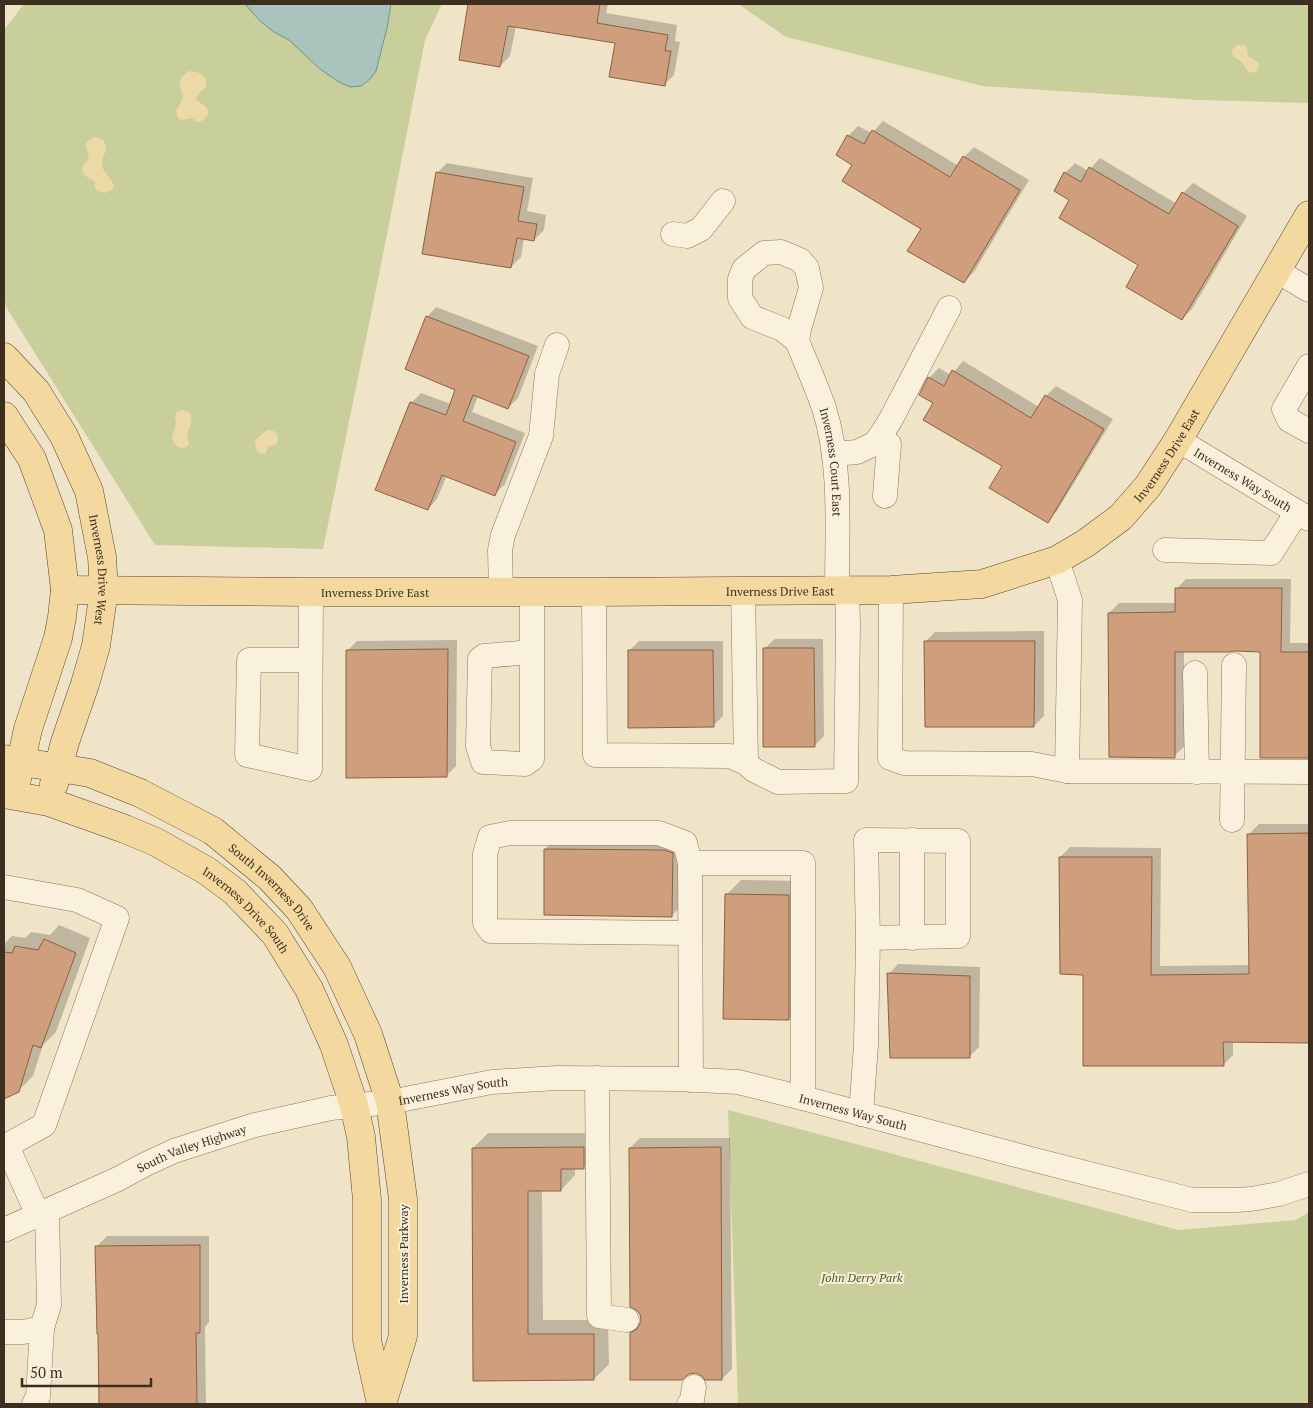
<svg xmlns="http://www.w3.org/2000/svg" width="1313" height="1408" viewBox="0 0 1313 1408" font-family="'PT Serif',serif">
  <rect width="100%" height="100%" fill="#f0e4c8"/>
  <g fill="#c9cf9b">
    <polygon points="24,4 442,4 425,40 379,275 323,549 155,545 6,307 4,290 4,30"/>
    <polygon points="738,4 1309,4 1309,103 1199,100 982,86 786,37"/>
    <polygon points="728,1110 1178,1230 1296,1220 1309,1212 1309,1404 738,1404"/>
  </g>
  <g fill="#ecd9a5">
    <path d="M1237,45H1244L1247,47C1247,61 1251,56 1259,63V66L1256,72C1247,74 1247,70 1243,64C1239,58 1224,56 1237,45Z"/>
    <path d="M189,71L200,73L206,78V87L198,94L196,99C199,103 203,104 206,107C212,115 204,122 197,122L192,118L181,120L178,118L176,111L183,98C181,86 175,79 189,71Z"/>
    <path d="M94,137L102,139C112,150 101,154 102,165C103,174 112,177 114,186L112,190L105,193L97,191L95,188V181C81,175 78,170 89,158L86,147V143Z"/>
    <path d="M182,410C197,412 190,423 188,433C186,437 189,441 189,445C181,451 175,447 172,438L176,423L175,417L176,413Z"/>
    <path d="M267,430H270L276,432L278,440L276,444L268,447L265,454C257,455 255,447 255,440Z"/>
  </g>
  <polygon fill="#a9c4bc" stroke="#6f938a" points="245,4 391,4 387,28 376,71 370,79 361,86 350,87 339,82 320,69 289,40 274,32 260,21"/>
  <g fill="#0003">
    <polygon points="469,4 608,4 606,13 677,25 675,41 680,42 674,75 664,85 616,42 516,26 510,56 500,66 460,59"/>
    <polygon points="883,121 959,166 964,157 974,147 1029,180 974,272 964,282 922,229 854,164 837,154 848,136 858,126 872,133"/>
    <polygon points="1100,158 1177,204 1183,193 1193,183 1247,216 1192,309 1182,319 1140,265 1071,200 1065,173 1075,163 1088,171"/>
    <polygon points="447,163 533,178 527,211 546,215 544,230 534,240 524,238 521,257 511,267 437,173"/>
    <polygon points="436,307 538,346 518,398 508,408 478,396 472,412 525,433 505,484 495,494 447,475 437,499 428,509 411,403 421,393 451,404 457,389 427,317"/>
    <polygon points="963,361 1039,407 1046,396 1056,386 1113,419 1057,511 1047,521 1003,465 935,402 921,394 929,378 939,368 951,375"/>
    <polygon points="1186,579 1291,579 1290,643 1309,643 1309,757 1262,757 1261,651 1234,650 1184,651 1184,747 1174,756 1109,613 1119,603 1176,603 1176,589"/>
    <polygon points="1044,631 1044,716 1034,726 925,642 935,632"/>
    <polygon points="775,639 823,639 824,736 814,746 765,648"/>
    <polygon points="457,640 456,766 446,776 347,651 357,641"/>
    <polygon points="639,641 723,641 723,716 713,726 629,651"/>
    <polygon points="1259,824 1309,824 1309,1041 1233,1041 1233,1055 1223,1065 1084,974 1060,857 1070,847 1161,848 1160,966 1250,965 1249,834"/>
    <polygon points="560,835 679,835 687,901 672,915 545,849"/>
    <polygon points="741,880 803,881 803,1004 789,1019 726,895"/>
    <polygon points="59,925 90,938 56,1032 43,1045 33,1076 18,1091 4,1098 4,944 12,936 25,938 31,932 50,935"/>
    <polygon points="898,964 980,967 979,1047 969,1057 889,974"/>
    <polygon points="488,1133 598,1133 598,1153 584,1167 575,1167 575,1175 561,1190 542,1190 543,1320 608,1320 609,1364 594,1379 474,1380 473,1148"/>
    <polygon points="640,1138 730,1138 732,1369 722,1379 631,1334 642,1322 630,1148"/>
    <polygon points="107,1236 209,1236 209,1322 205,1327 206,1404 100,1404 97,1246"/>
  </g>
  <g fill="#cf9f7d" stroke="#8d5f41">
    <polygon points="468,4 600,4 597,23 668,35 665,51 671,51 665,86 609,77 615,43 508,26 500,67 459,60"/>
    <polygon points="872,130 950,177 963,156 1020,190 964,283 907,251 921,229 842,181 852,165 836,155 847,135 864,144"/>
    <polygon points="1089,167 1169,214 1182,192 1238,226 1182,320 1126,287 1138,265 1059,218 1069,200 1054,191 1064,172 1081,182"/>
    <polygon points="436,172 524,187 518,221 537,224 534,241 517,238 511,268 422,254"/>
    <polygon points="426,316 529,356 508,409 473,395 463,421 516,442 495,496 442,475 428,510 375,490 410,402 446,415 455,390 405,369"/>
    <polygon points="952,370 1031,418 1045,395 1104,429 1048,523 989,488 1002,466 923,420 933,403 919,395 928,377 944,386"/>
    <polygon points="1175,588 1282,588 1281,652 1309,652 1309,758 1260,758 1260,652 1234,651 1229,652 1175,652 1175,758 1109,757 1108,613 1175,612"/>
    <polygon points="924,641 1035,641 1034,727 925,727"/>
    <polygon points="763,648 814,648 815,747 763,747"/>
    <polygon points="448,649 447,777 346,778 346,650"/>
    <polygon points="628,650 713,650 714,727 628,728"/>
    <polygon points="1309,833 1309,1043 1223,1042 1224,1066 1083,1066 1083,975 1060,974 1059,857 1152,857 1151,975 1249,974 1247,834"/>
    <polygon points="544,849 664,850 673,853 672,917 544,915"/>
    <polygon points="725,894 789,895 789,1020 723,1019"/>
    <polygon points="44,939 76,953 41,1048 33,1045 19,1092 4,1099 4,952 12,953 15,946 38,950"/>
    <polygon points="887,973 970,976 970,1058 890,1058"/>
    <polygon points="584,1147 584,1169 561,1169 561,1191 528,1191 528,1334 594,1334 594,1380 473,1381 472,1148"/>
    <polygon points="721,1147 722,1380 705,1380 702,1376 696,1373 689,1374 682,1380 630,1380 630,1333 637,1329 641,1321 640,1314 636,1310 630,1307 629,1148"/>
    <polygon points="200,1245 200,1333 196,1333 197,1404 99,1404 98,1334 97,1334 95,1246"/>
  </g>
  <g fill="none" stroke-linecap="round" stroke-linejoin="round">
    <defs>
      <g id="minor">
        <polyline points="673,234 687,236 701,229 723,201"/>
        <polyline points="1277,271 1309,290"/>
        <path id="s1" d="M797,341L782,329L752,317L740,298V279L744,269L764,253L781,252L800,260L807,268L811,288L799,329L797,341C806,363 816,385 824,408C842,465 837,531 837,590"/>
        <polyline points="1309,366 1284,409 1289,420 1309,431"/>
        <polyline points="879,438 889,444 885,496"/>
        <path id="s2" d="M1178,440L1309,519"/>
        <polyline points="834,454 857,452 876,443 891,419 949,308"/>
        <polyline points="1165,550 1271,553 1297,512"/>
        <polyline points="1057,560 1070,600 1067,771"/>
        <polyline points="743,590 746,763"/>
        <polyline points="891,590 890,758 904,763 1032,764 1067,771 1309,772"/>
        <polyline points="501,592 500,550 503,535 541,436 547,374 557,345"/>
        <polyline points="594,592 595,755 730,756 746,763 754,770 778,782 846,781 848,624 847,590"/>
        <polyline points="532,652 484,656 480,659 478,746 483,762 525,764 532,759 532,592"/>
        <polyline points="310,660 249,660 247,755 310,769 311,592"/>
        <polyline points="1195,673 1197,772"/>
        <polyline points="1232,820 1234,665"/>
        <polyline points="912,840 912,938"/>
        <polyline points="690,863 685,843 659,833 510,833 490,837 485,854 485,923 491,931 690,933"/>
        <polyline points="4,887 77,900 117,918 44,1125 4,1147"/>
        <polyline points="597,1078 599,1316 627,1320"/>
        <polyline points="691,1080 690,863 803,863 803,1098"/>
        <polyline points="861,1114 866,1045 868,938 958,936 958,841 866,840 868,938"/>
        <polyline points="7,1146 38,1215"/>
        <path id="s3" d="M4,1230L118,1179L144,1165L174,1151L255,1125L331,1108L390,1102L492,1082L557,1078L678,1079L738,1082L803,1098L1035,1160L1192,1200H1236L1251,1199L1279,1194L1309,1184"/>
        <polyline points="4,1332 23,1332 42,1328 49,1305 47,1211"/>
        <polyline points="34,1404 38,1397 42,1328"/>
        <polyline points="689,1404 692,1400 694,1387"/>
      </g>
      <g id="major">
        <path id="s4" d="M4,357L36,391L64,436L89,491L102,557L104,590L96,646L85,684L65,742L54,784"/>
        <polyline points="4,416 32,459 58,530 65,590 62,617 58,638 28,729 17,779"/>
        <path id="s5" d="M65,590L311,592H594L891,590L982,584L1057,560L1086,543L1121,517L1148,486L1178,440L1309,215"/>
        <path id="s6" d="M4,759L90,773L140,793L213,831L270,878L299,909L337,967L368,1034L390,1102L403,1199V1336L382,1404"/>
        <path id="s7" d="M4,794L49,802L125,829L156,842L207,871L235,892L275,934L309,989L334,1045L354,1105L361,1137L367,1200V1340L381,1404"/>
      </g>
    </defs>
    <use href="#minor" stroke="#8d765c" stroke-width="25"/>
    <use href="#major" stroke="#5b4430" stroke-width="29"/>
    <use href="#minor" stroke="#faf1dc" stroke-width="24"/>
    <use href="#major" stroke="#f3d9a0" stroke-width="28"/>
  </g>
  <g text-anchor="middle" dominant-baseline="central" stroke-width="4" stroke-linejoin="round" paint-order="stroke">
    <g font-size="12" fill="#3d2e20" stroke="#f7eed8">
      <text stroke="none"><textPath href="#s5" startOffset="1150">Inverness Drive East</textPath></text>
      <text stroke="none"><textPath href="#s1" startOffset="380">Inverness Court East</textPath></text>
      <text stroke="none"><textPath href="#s2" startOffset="76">Inverness Way South</textPath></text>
      <text stroke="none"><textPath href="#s4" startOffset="240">Inverness Drive West</textPath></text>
      <text stroke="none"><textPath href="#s5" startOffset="715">Inverness Drive East</textPath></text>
      <text stroke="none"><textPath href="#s5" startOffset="310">Inverness Drive East</textPath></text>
      <text stroke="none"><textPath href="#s6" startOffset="305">South Inverness Drive</textPath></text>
      <text stroke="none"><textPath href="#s7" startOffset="274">Inverness Drive South</textPath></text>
      <text stroke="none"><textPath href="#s3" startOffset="474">Inverness Way South</textPath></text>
      <text stroke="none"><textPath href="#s3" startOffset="879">Inverness Way South</textPath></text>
      <text stroke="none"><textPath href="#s3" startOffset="205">South Valley Highway</textPath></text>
      <text transform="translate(403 1254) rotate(-90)">Inverness Parkway</text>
    </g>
    <g font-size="12" font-style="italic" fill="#4d5a26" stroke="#f7eed8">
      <text x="862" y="1277">John Derry Park</text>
    </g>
  </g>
  <rect width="1313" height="1408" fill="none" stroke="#3d2e20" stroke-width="10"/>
  <path d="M22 1378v8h129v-8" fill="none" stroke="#3d2e20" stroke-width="2.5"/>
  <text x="30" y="1378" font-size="15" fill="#3d2e20" stroke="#f7eed8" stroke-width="4" paint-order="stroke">50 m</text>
</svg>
